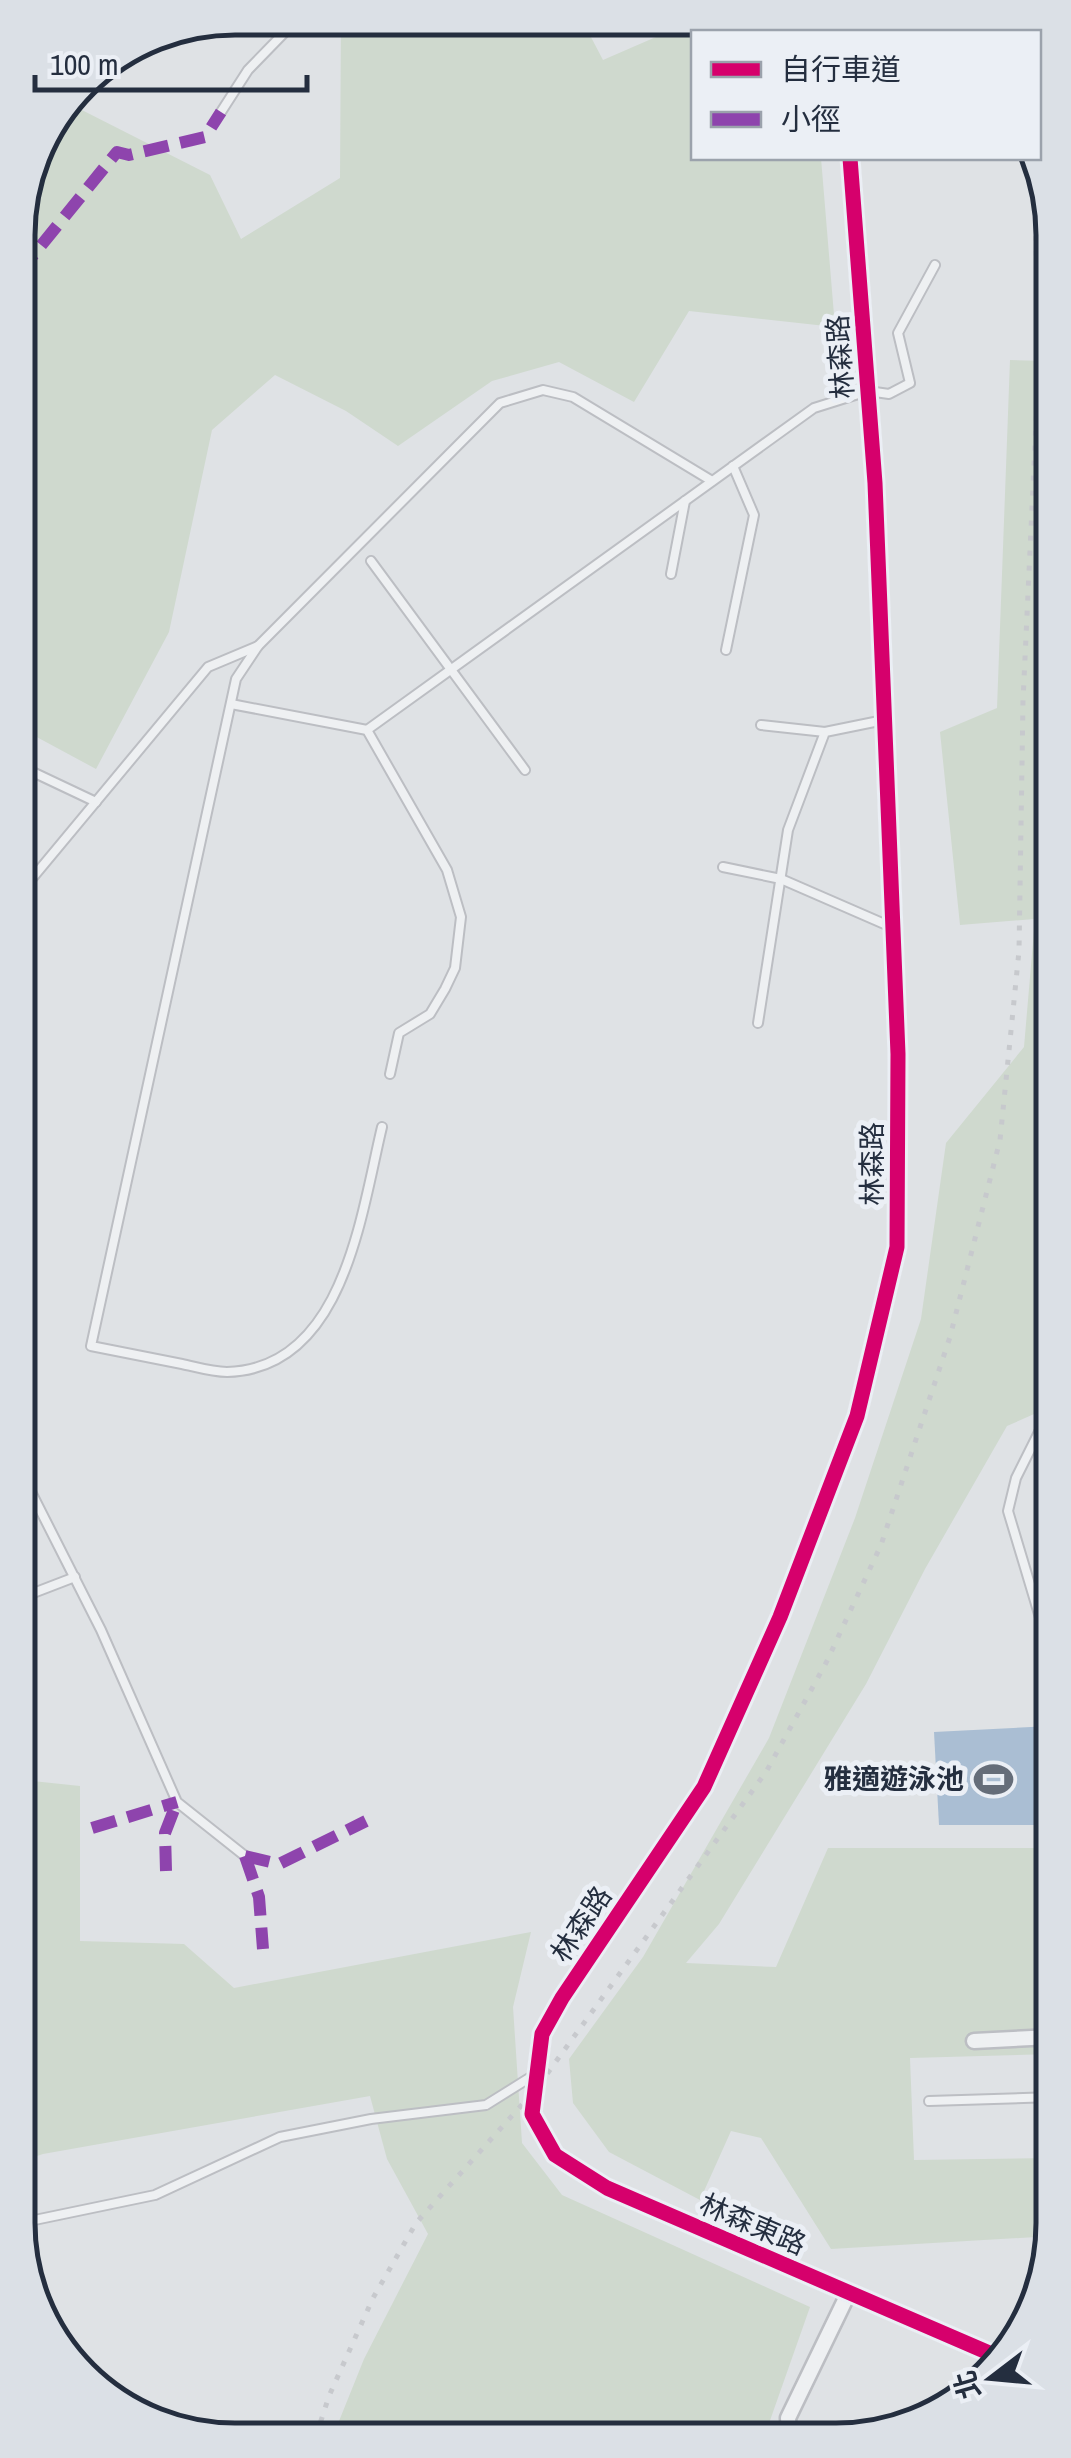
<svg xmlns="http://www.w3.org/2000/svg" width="1071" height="2458" viewBox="0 0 1071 2458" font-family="'Archivo Narrow','Noto Sans TC',sans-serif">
  <rect width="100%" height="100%" fill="#dfe2e5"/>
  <g fill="#cfd9ce">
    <polygon points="341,18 582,20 603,60 695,20 785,21 788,32 694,32 694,158 821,158 835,327 689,311 634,402 559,362 492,381 398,446 346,411 275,375 212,430 169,632 96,769 20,728 18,220 40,139 68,103 210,175 241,239 340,178"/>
    <polygon points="1010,360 1047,361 1049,1216 1037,1230 1038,1258 1050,1276 1050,1407 1007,1426 925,1569 866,1684 719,1924 686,1963 776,1967 828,1848 1052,1848 1052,2054 910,2058 914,2160 1053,2158 1053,2236 831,2249 761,2138 731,2131 700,2200 609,2152 573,2103 569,2059 643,1957 769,1738 855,1518 921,1319 946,1143 1024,1047 1035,919 960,925 940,732 997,708"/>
    <polygon points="23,1780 80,1786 80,1941 184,1944 234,1988 531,1932 513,2007 522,2143 562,2195 810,2307 767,2429 741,2434 333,2436 364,2359 428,2234 387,2159 370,2096 43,2154 25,2160"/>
  </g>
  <polygon fill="#aabed3" points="1051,1726 1052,1825 939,1825 934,1732"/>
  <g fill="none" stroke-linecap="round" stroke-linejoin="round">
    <defs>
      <g id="lane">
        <polyline points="221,112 248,70 284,33 294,18"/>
        <polyline points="371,561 525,770"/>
        <polyline points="671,574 685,501"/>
        <path d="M258,646L236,679L91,1346C121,1352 152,1358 182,1364C196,1367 212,1372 227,1372C344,1369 361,1214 382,1127"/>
        <polyline points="726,650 754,515 733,466"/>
        <polyline points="231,704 367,730 447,870 461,917 455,968 445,989 430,1014 399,1033 390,1074"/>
        <polyline points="761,725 825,732"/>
        <polyline points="367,730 814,408 868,391 889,394 910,383 898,333 935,265"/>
        <polyline points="20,766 96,802"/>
        <polyline points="723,867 781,879 889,926"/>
        <polyline points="20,893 208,667 258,646 500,403 543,390 573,397 712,481"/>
        <polyline points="758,1023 788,830 825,732 884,720"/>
        <polyline points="1050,1423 1039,1432 1016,1478 1008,1511 1041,1621 1051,1629"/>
        <polyline points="22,1474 101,1630 177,1802 245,1856"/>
        <polyline points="23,1597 75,1577"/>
        <polyline points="929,2101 1053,2097"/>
        <polyline points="25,2222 155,2195 280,2137 371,2119 486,2105 534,2075"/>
      </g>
      <g id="street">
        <polyline points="974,2041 1052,2037"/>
        <polyline points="789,2433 788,2418 849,2292"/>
      </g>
    </defs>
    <use href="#lane" stroke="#bcbec3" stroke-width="12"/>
    <use href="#street" stroke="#bcbec3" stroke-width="19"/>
    <use href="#lane" stroke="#eef0f2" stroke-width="8"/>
    <use href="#street" stroke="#eef0f2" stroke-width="14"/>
    <g stroke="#c0c3c8" stroke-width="20">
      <polyline points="820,21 823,32"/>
      <polyline points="850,158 875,483 898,1054 897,1247 857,1416 780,1617 704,1787 562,1998 542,2034 532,2114 555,2155 607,2188 1003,2359"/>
    </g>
    <polyline stroke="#c7c9cd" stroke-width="5" stroke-dasharray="5 10" stroke-linecap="butt" points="316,2436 329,2396 373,2298 416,2223 536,2089 766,1772 826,1663 881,1545 950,1337 1000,1140 1019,951 1023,701 1038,379 1035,161"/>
    <g stroke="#8e44ad" stroke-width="12" stroke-dasharray="25 12" stroke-linecap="butt">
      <polyline points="18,274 117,152 129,155 205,137 221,112"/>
      <polyline points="92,1828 177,1802"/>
      <polyline points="245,1856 279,1864 366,1821"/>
      <polyline points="245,1856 259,1897 263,1949"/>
      <polyline points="166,1871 165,1833 177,1802"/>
    </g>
    <defs>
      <polyline id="cycleway" points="850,158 875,483 898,1054 897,1247 857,1416 780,1617 704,1787 562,1998 542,2034 532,2114 555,2155 607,2188 1003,2359"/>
    </defs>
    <use href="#cycleway" stroke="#ebeff5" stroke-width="21"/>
    <use href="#cycleway" stroke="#d6006c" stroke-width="15"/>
  </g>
  <defs>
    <symbol id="stadium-bare" viewBox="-9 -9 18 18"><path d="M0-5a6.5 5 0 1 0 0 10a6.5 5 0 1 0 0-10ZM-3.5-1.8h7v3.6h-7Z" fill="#656d79" stroke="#ebeff5" stroke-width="2.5" paint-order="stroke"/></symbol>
  </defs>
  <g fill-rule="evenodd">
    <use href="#stadium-bare" x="966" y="1752" width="55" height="55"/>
  </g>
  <g text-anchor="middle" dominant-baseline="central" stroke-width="10" stroke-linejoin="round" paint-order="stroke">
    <g font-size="28" fill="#242e3f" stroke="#ebeff5">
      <text transform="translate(840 357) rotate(-94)">林森路</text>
      <text transform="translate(872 1164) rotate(-90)">林森路</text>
      <text transform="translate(581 1924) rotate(-56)">林森路</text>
      <text transform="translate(753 2224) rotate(23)">林森東路</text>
    </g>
    <g font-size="28" font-weight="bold" fill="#242e3f" stroke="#ebeff5" text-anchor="end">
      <text x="964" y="1779">雅適遊泳池</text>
    </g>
  </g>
  <path d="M0 0H1071V2458H0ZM235 35H836A200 200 0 0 1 1036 235V2223A200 200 0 0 1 836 2423H235A200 200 0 0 1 35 2223V235A200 200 0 0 1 235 35Z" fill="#dbe0e6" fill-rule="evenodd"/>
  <path fill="none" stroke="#242e3f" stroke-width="5" d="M235 35H836A200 200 0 0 1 1036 235V2223A200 200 0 0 1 836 2423H235A200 200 0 0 1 35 2223V235A200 200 0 0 1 235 35Z"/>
  <rect x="691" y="30" width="350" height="130" fill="#ebeff5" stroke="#9ba2ac" stroke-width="2.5"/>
  <rect x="711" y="62" width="50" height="15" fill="#d6006c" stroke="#9ba2ac" stroke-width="2.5"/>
  <text x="781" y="80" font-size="30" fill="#242e3f">自行車道</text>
  <rect x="711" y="112" width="50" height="15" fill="#8e44ad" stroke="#9ba2ac" stroke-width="2.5"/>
  <text x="781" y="130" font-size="30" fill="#242e3f">小徑</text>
  <g transform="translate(991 2378) rotate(254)" stroke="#ebeff5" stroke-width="8" paint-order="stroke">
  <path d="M0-8L18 38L0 25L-18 38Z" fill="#242e3f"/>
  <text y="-15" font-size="28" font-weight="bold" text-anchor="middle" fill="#242e3f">北</text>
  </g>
  <path d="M35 75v15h272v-15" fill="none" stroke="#242e3f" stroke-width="5"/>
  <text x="50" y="75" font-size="30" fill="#242e3f" stroke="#ebeff5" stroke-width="8" paint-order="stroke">100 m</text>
</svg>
